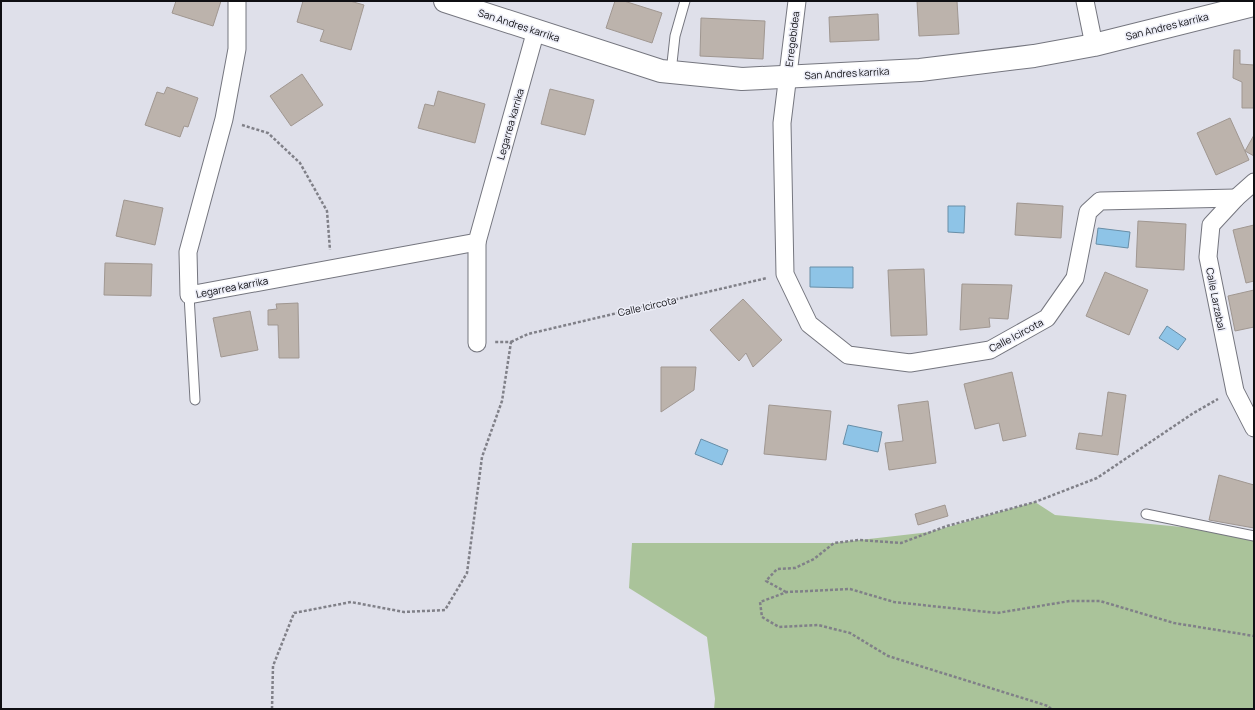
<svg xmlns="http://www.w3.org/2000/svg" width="1255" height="710" viewBox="0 0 1255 710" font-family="Manrope,sans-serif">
  <rect width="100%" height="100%" fill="#dfe0ea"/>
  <polygon fill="#aac39a" points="1035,502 1055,515 1235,532 1254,540 1254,709 714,709 715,699 707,637 629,588 632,543 834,543 930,532"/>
  <g fill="#8ec4e7" stroke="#688ea7">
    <polygon points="948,206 965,206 964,233 948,232"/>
    <polygon points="1098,228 1130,232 1128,248 1096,244"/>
    <polygon points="810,267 853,267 853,288 810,287"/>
    <polygon points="1167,326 1186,339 1178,350 1159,338"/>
    <polygon points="848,425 882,432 878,452 843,444"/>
    <polygon points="701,439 728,450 722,465 695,454"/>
  </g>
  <g fill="#bcb3ac" stroke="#a09791">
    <polygon points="176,1 221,1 213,26 172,13"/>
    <polygon points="303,1 350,1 364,5 351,50 320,41 324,30 297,22"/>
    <polygon points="615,1 624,1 662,13 652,43 606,28"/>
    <polygon points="917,1 957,1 959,34 919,36"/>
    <polygon points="878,14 879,40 830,42 829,17"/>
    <polygon points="701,18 765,21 763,59 700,56"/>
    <polygon points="1234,50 1240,50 1240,64 1254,65 1254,108 1242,108 1242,82 1233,78"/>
    <polygon points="302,74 323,105 291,126 270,96"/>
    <polygon points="167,87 198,98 188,127 184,126 180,137 145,125 157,92 164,94"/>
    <polygon points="550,89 594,100 585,135 541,124"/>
    <polygon points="438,91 485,104 475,143 418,128 425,104 434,106"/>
    <polygon points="1230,118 1249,160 1216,175 1197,133"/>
    <polygon points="1254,135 1254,156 1245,151"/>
    <polygon points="124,200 163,208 155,245 116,236"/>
    <polygon points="1017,203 1063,206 1061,238 1015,235"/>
    <polygon points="1138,221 1186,224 1184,270 1136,267"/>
    <polygon points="1254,225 1254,281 1246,283 1233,230"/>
    <polygon points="105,263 152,264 151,296 104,295"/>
    <polygon points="924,269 927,335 891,336 888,270"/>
    <polygon points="1105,272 1148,290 1129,335 1086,316"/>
    <polygon points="962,284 1012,285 1008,319 989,318 990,327 960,330"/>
    <polygon points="1254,290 1254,327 1235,331 1228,296"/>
    <polygon points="743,299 782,340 753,367 746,353 739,361 710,330"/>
    <polygon points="298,303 299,358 279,358 278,325 268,325 268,310 277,309 276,304"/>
    <polygon points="250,311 258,350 221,357 213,318"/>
    <polygon points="661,367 696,367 694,390 661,412"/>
    <polygon points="1012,372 1026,436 1003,441 999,423 975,429 964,384"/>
    <polygon points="1108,392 1126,395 1118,455 1076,449 1079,433 1102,436"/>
    <polygon points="928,401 936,463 889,470 885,443 903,441 898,405"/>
    <polygon points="769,405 831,411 826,460 764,454"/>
    <polygon points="1219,475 1254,485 1254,528 1209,520"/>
    <polygon points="945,505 948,516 918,525 915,514"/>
  </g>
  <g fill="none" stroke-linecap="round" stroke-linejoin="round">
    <defs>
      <g id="lane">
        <polyline points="671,72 675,36 685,1"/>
        <polyline points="189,295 195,400"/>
        <polyline points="1146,514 1254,536"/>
      </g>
      <g id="street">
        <polyline points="237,1 237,49 224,119 188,252 189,295 477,242 536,30"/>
        <polyline points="797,1 782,123 785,274 809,324 848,355 910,363 990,350 1047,318 1075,278 1088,212 1100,201 1236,198"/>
        <polyline points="1085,1 1094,45"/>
        <polyline points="1254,182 1236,198 1211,225 1208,257 1235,391 1254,428"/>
        <polyline points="477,242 477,343"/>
      </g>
      <polyline id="secondary" points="445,1 661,71 742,79 920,70 1034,56 1094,45 1254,5"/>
    </defs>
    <use href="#lane" stroke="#75767f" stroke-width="11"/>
    <use href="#street" stroke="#75767f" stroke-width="19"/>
    <use href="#secondary" stroke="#75767f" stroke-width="24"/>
    <g stroke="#808088" stroke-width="2.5" stroke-dasharray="3 2" stroke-linecap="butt">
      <polyline points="242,125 268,133 300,163 327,211 330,250"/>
      <polyline points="511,342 528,334 767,278"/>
      <polyline points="786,592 766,581 777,569 795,568 814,559 834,543 859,540 901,543 947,526 1035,502 1097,478 1192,414 1218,399"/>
      <polyline points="272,709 273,666 294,613 351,602 404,612 445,610 467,573 482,457 502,401 511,342 495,342"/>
      <polyline points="1051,709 1048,706 888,656 850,633 818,625 779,627 762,617 760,602 787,592 850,589 894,602 997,613 1070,601 1100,601 1174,623 1254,636"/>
    </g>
    <use href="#lane" stroke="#fff" stroke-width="9"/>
    <use href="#street" stroke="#fff" stroke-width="17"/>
    <use href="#secondary" stroke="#fff" stroke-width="22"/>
  </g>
  <g text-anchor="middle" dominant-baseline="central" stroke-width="3" stroke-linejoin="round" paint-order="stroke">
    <g font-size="10" fill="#0f0f13" stroke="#ecedf7">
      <text transform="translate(519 25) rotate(18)">San Andres karrika</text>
      <text transform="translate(1167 26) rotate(-14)">San Andres karrika</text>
      <text transform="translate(792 39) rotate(-83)">Erregebidea</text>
      <text transform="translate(847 73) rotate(-3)">San Andres karrika</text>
      <text transform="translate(510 124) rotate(-74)">Legarrea karrika</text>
      <text transform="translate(232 287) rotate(-11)">Legarrea karrika</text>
      <text transform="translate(1216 299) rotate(79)">Calle Larzabal</text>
      <text transform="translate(647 306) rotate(-13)">Calle Icircota</text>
      <text transform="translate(1016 335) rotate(-28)">Calle Icircota</text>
    </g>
  </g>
  <rect width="1255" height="710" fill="none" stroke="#0f0f13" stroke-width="4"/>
</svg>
